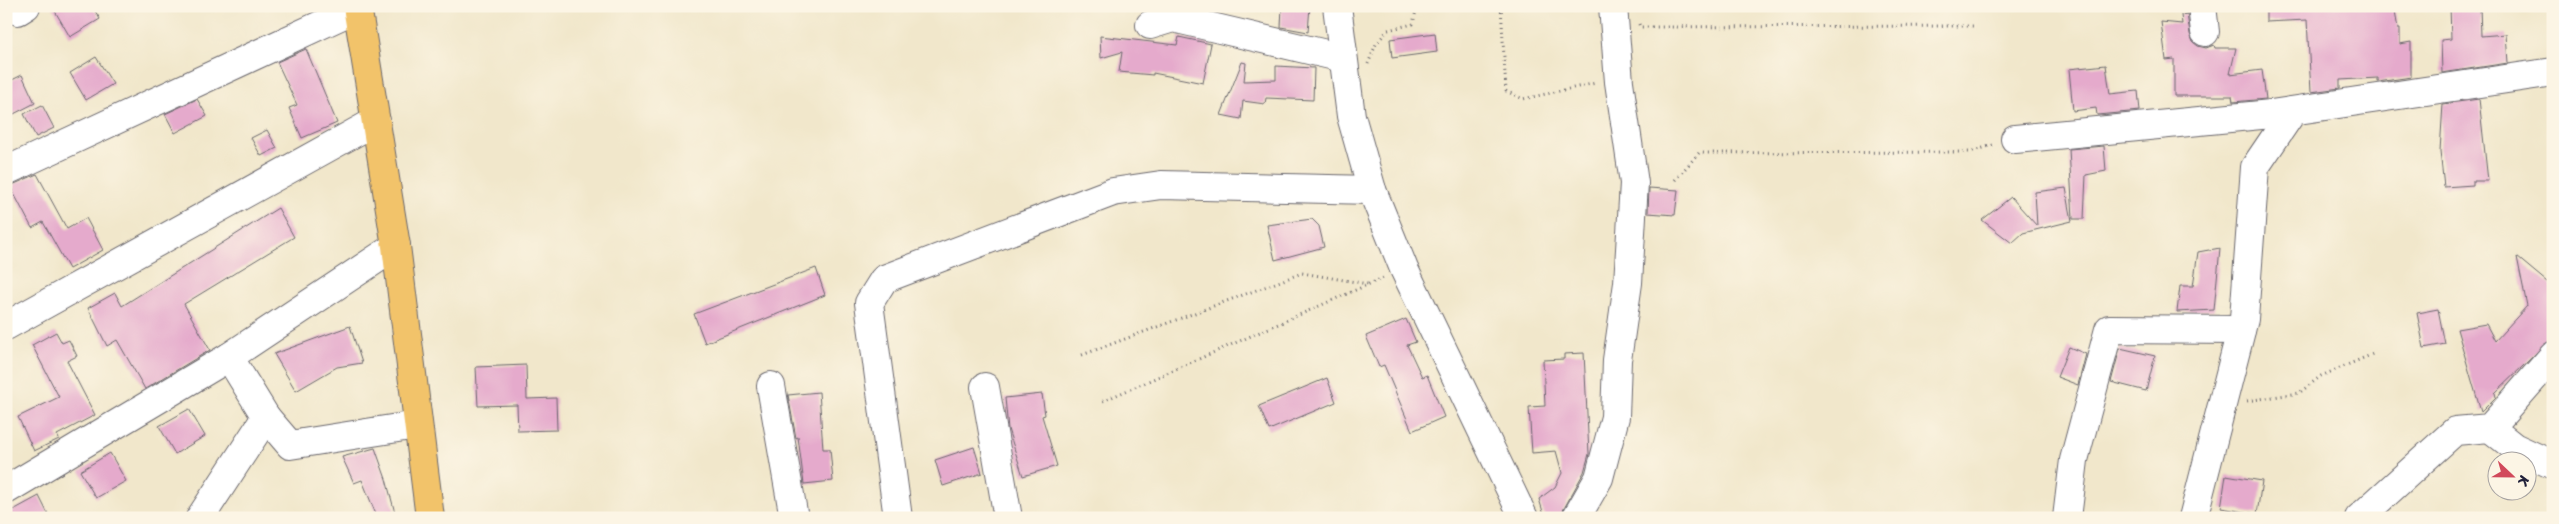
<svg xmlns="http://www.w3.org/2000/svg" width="2559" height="524" viewBox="0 0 2559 524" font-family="Sriracha,sans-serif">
  <rect width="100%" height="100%" fill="#fcf5e5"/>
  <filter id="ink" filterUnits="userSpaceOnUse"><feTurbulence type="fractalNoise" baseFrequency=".02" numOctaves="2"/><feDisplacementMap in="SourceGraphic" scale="10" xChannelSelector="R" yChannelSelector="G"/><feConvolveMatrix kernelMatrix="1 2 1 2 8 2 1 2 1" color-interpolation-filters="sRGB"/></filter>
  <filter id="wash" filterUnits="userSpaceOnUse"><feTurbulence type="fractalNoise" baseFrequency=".0096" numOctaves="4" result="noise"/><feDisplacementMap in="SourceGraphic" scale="20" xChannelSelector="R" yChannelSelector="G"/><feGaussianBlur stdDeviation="1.12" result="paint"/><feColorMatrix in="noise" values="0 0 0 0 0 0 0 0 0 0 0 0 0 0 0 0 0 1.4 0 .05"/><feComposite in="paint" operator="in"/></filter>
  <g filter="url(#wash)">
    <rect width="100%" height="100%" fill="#f1e7cb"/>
    <g id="blocks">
      <g fill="#e5aacc">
        <polygon points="52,6 92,6 100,19 70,37"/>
        <polygon points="1282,6 1310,6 1308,32 1281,27"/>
        <polygon points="2266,6 2394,6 2398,29 2400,29 2400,44 2411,42 2411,77 2378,82 2378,78 2340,80 2340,88 2311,92 2307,20 2266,22"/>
        <polygon points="2450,6 2480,6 2481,36 2506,34 2508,63 2442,73 2441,40 2451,39"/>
        <polygon points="2187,14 2190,34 2193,42 2198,46 2206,48 2214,45 2215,48 2236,48 2230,74 2262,70 2266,99 2233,102 2232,96 2174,96 2174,59 2166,60 2161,22 2182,24 2181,15"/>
        <polygon points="1435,33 1437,52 1392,58 1390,39"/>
        <polygon points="1100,36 1177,45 1179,37 1211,44 1203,83 1153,73 1153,75 1119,72 1122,52 1101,58"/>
        <polygon points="306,49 337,123 302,138 289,108 297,105 277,62"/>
        <polygon points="96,57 113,84 86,100 70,73"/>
        <polygon points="1242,62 1246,63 1244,81 1276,80 1276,66 1314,68 1313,100 1266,98 1265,104 1243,101 1241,119 1221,115"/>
        <polygon points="2106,65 2110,94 2138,91 2140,111 2097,115 2096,108 2073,111 2069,69"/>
        <polygon points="22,75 35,103 6,118 6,83"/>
        <polygon points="197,99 207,116 175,133 165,114"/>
        <polygon points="2479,99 2488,181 2473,181 2473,185 2444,187 2440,151 2443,104"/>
        <polygon points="42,105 54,128 36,137 24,114"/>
        <polygon points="267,130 277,148 261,156 251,138"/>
        <polygon points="2104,146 2106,171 2086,175 2084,219 2073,219 2069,149"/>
        <polygon points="37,174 67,229 86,218 103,250 69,269 43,222 32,228 10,186"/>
        <polygon points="1649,188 1678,190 1675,215 1648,213"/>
        <polygon points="2066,188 2072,221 2023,233 2012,243 1982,220 2011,197 2037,226 2035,192"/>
        <polygon points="278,208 294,237 184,304 210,350 145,389 117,340 107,346 88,308 115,293 122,306"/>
        <polygon points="1312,219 1319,226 1324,247 1275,260 1267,225"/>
        <polygon points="2220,248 2214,310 2177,312 2180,286 2193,286 2198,252"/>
        <polygon points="2517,257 2553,287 2553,337 2495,393 2496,397 2481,412 2457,329 2486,324 2495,341 2527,306"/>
        <polygon points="816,268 825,295 705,343 694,314"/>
        <polygon points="2438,309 2445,344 2424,348 2417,313"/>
        <polygon points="1406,319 1416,342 1407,345 1422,377 1427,375 1444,417 1412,431 1384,365 1379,367 1366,336"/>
        <polygon points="350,326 362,363 337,367 296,391 274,354"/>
        <polygon points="56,332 62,343 69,340 77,356 67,361 95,415 57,435 59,439 34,451 18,417 59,397 32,345"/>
        <polygon points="2069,347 2086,354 2078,385 2057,377"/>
        <polygon points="2120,348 2155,356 2146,391 2111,382"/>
        <polygon points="1584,353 1589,454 1584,472 1561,514 1545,518 1539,499 1555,487 1562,473 1556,451 1532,453 1529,407 1545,406 1543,360 1564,359 1564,354"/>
        <polygon points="526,365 527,399 556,398 557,430 518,431 517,405 478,406 476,367"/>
        <polygon points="1327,378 1336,402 1269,430 1259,406"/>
        <polygon points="819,392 823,449 830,449 833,481 804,484 798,437 796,438 788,395"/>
        <polygon points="1042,394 1045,415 1042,416 1057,466 1023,476 1008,429 1005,398"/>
        <polygon points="189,409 205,436 175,454 159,426"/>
        <polygon points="974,447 982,473 943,486 935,460"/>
        <polygon points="375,448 386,479 395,513 377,517 362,480 354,483 342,457"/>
        <polygon points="110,453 126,481 96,498 80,471"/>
        <polygon points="2226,475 2262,481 2257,514 2221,508"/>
        <polygon points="39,496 50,518 6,518 6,514"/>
      </g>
    </g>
  </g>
  <g filter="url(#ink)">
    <use href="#blocks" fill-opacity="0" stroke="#6a676d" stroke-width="1"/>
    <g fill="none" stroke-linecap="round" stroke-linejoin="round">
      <defs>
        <g id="minor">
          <polyline points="1337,6 1351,116 1372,190 1404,269 1524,518"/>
          <polyline points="2202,6 2205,32"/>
          <polyline points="18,11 26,6"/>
          <polyline points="1150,25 1173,18 1343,58"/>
          <polyline points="2015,139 2271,114 2553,72"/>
          <polyline points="6,171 357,8"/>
          <polyline points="6,326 376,121"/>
          <polyline points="771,386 794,518"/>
          <polyline points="985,387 1008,518"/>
          <polyline points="266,417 290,445 417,425"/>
          <polyline points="2490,428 2514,447 2553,465"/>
          <polyline points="6,490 229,357 396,246"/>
          <polyline points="200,518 266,417 229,357"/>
          <polyline points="898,518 869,303 884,279 1113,192 1161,185 1372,190"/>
          <polyline points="1576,518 1599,478 1615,417 1617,360 1628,283 1634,183 1619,82 1613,6"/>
          <polyline points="2067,518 2074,460 2109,329 2241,330"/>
          <polyline points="2193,518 2244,319 2255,167 2293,111"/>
          <polyline points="2359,518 2455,431 2490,428 2553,356"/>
        </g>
        <polyline id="major" points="357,6 396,246 430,518"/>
      </defs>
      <use href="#minor" stroke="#6a676d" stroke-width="30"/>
      <use href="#major" stroke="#6a676d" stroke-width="30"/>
      <g stroke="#6a676d" stroke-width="3" stroke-dasharray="1 4" stroke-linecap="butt">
        <polyline points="1501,6 1506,91 1523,99 1596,83"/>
        <polyline points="1639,24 1640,27 1974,26"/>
        <polyline points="1368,64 1376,44 1388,30 1413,24 1417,6"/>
        <polyline points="1675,180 1699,153 1970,152 1993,145"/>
        <polyline points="1082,355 1302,273 1368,284"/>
        <polyline points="1103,401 1383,278"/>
        <polyline points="2247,401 2299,393 2321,376 2373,354"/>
      </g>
      <use href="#minor" stroke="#fff" stroke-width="28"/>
      <use href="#major" stroke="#f2c36a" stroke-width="28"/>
    </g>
  </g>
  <rect width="2559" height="524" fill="none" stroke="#fcf5e5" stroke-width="25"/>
  <g transform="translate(2512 476) rotate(112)"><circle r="24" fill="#fcf5e5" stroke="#a5a1a1"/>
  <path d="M0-4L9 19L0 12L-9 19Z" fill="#d1495b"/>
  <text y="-8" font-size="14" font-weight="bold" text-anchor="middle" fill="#22223b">K</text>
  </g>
</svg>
